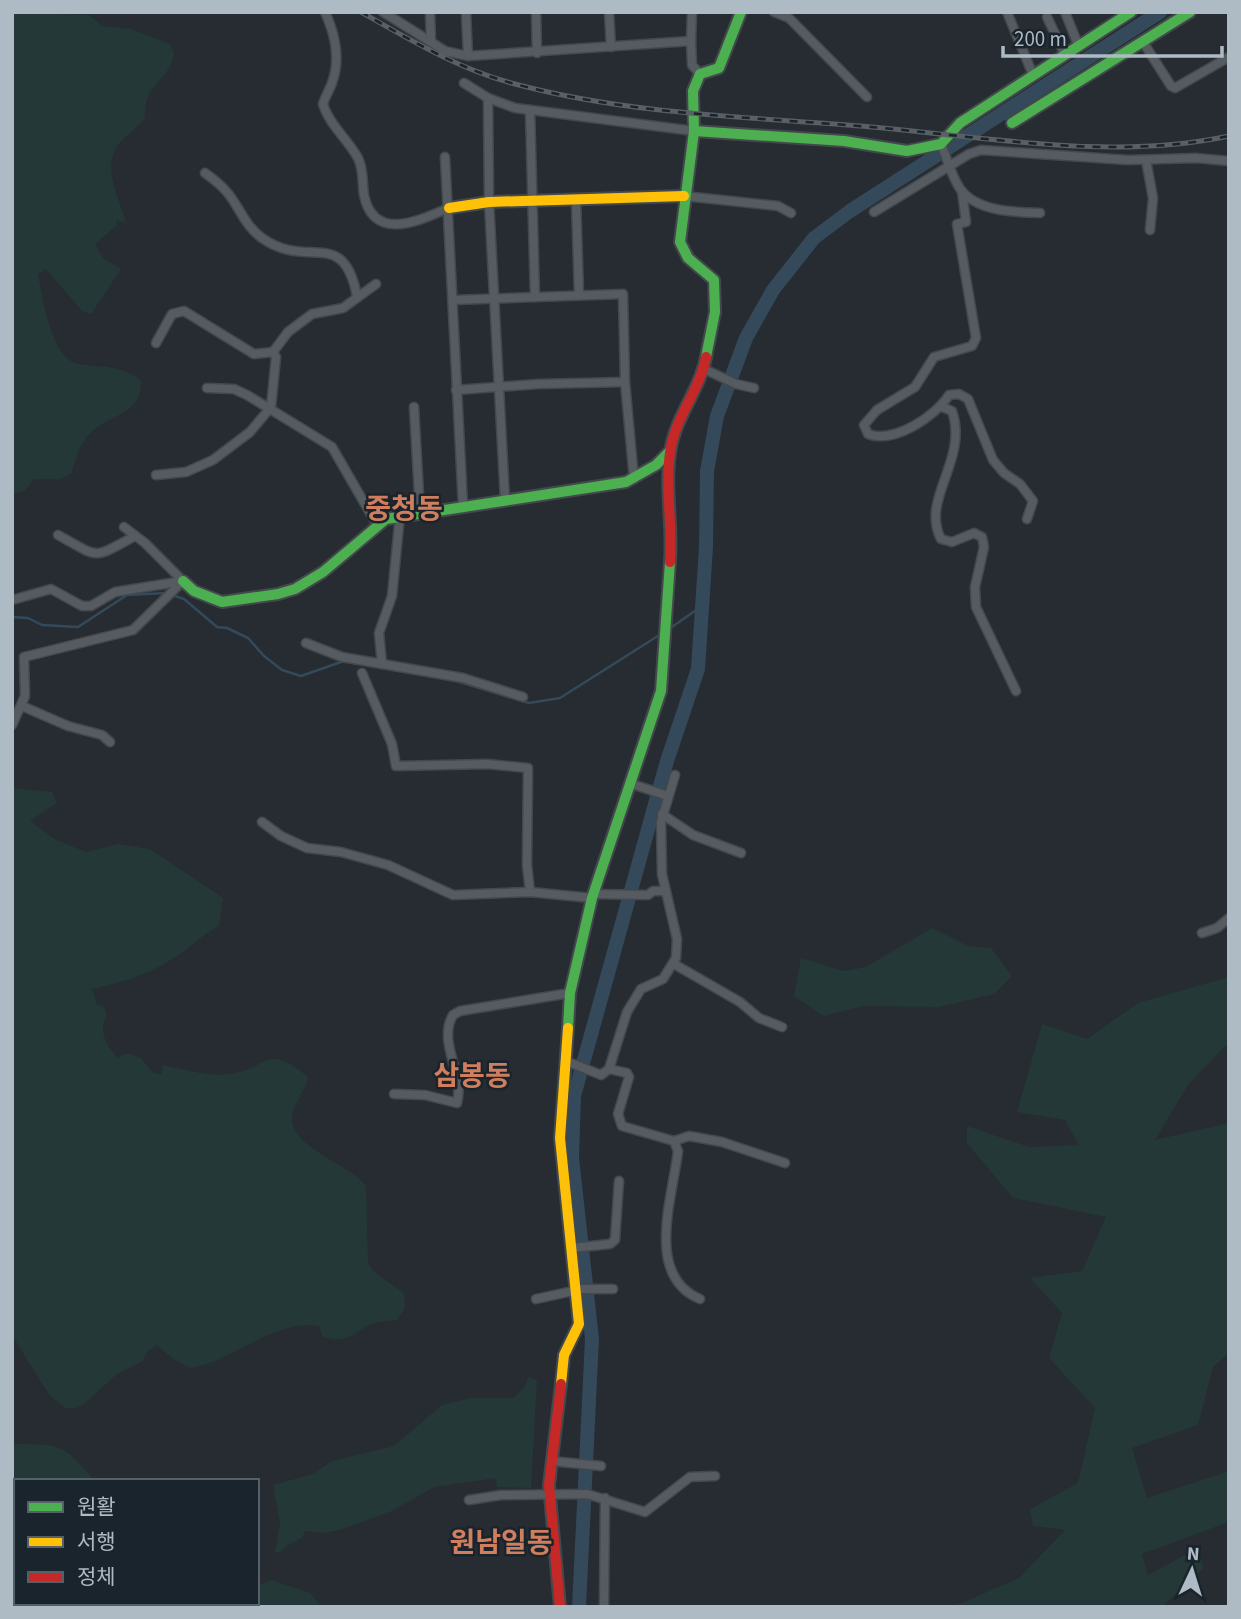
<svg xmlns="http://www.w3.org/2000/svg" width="1241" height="1619" viewBox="0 0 1241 1619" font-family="'Source Sans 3','Noto Sans KR',sans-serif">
  <rect width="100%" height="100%" fill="#262c32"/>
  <g fill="#233837">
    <path d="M12,12L89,15L103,26L131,29L170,44L174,53C169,84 144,80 145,118C137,129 125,135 117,146C102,170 120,199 126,223L116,220L117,225L95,244L103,258L121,269L91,314L82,311L46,269L38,274C43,298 51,360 79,364C103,368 121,364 141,381C142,418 105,413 86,438C78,448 75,462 71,474L60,479H34L25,490L13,495Z"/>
    <path d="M12,788L52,792L57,803L30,821L56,840L86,852L118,844L150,849L223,898L219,926C200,936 187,951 169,961C146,976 118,983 92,989L97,1005L103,1006L107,1015C98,1032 106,1045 118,1058L128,1053L141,1058L153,1073L161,1074L163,1065C183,1069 208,1077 229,1074C270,1068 265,1042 308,1077C306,1092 293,1102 292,1117C290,1148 352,1165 366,1186L368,1263L374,1272L404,1293L405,1308L397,1320C389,1321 376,1321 369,1325C353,1334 343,1345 322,1336L319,1326C274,1319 233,1361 191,1368L173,1359L157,1345L148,1351L143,1361L117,1374L85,1403L76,1408H66L50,1396L12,1335Z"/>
    <polygon points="932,928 968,946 991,948 1012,976 994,994 939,1007 863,1006 824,1016 794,996 801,958 844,971 866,967"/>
    <polygon points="1229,977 1229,1042 1188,1085 1155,1140 1229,1123 1229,1353 1213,1367 1198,1425 1132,1448 1147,1498 1229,1471 1229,1522 1142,1554 1148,1575 1196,1549 1204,1568 1165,1604 1166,1607 952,1607 1019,1578 1065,1530 1033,1526 1030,1509 1078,1483 1095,1408 1049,1358 1062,1313 1030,1278 1082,1271 1106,1217 1013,1198 967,1143 967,1126 1029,1147 1079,1145 1065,1120 1017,1112 1042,1024 1087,1039 1138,1003"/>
    <polygon points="528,1377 537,1380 531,1488 497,1487 496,1478 434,1487 392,1511 340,1530 322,1533 305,1531 302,1538 286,1546 280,1553 275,1552 280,1523 273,1485 313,1474 332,1461 394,1446 442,1405 470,1398 514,1398 526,1385"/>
    <path d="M12,1444C62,1444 63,1444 95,1481H16V1530H12Z"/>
    <polygon points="271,1580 310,1593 322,1607 248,1607 247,1603 257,1603 257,1587"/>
  </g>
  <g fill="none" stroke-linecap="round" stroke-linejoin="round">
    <g stroke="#34495a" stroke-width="2.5">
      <polyline points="172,595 184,599 217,627 227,628 248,638 264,656 282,670 301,676 344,661 456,681 529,703 560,698 661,634"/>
      <polyline points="12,617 28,618 42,625 78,627 127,595 166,593"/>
      <polyline points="669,629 702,606"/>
    </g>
    <polyline stroke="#34495a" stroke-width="14" points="579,1607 592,1339 572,1158 574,1096 667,761 698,669 706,547 707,471 717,416 746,338 773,290 814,238 850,211 1160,12"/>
    <defs>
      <g id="street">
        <path d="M325,12C335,34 341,59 332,83C329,91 325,97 323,104C329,124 348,140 358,158C364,170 362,183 364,195C374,244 422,219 449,208"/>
        <polyline points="383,12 431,42"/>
        <polyline points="430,12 431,42 445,51 468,56 691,41 692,65 700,74"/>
        <polyline points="466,12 468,56"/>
        <polyline points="536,12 537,53"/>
        <polyline points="609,12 611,47"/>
        <polyline points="774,12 789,18 867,97"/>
        <polyline points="1007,12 1033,75"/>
        <polyline points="1065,12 1079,47"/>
        <polyline points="1047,17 1065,55"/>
        <polyline points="691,41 692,12"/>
        <polyline points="1143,42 1171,86 1175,88 1229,57"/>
        <polyline points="464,83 488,98 515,108 694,131"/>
        <polyline points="488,98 489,202 505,500"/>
        <polyline points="530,110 535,297"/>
        <path d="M941,144C947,158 952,178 961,190C978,212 1016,212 1040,213"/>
        <polyline points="445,157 463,506"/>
        <polyline points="1146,160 1153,198 1150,230"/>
        <path d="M205,173C212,178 220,184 226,191C240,207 244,225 262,238C308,271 343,225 357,296"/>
        <path d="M962,191L966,222L957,224L976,338L972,346L934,357L915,387L877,410L864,425L868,434C894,444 936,416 949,395L959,394L968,399L993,460L1004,473L1020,484L1033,501L1027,519"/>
        <polyline points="684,196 778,206 791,213"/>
        <polyline points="576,199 579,295"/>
        <polyline points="874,212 969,154 981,150 1128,160 1196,158 1229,161"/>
        <polyline points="454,300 623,294 625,382 634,479"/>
        <polyline points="273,352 288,332 312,314 343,308 376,284"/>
        <polyline points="704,369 736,384 754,388"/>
        <polyline points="207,388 234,389 247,395 332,447 377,525"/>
        <polyline points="456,390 538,384 625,382"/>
        <polyline points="414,407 420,512"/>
        <path d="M942,407L952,411C969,460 920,499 941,539L952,542L974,533L982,537L984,547L975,587L976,607L1016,691"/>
        <polyline points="156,475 186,472 213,460 250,432 271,407 276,357 273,352 254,354 184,311 172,314 156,343"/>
        <polyline points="124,527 145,543 183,581"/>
        <path d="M58,535C101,559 92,559 135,536"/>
        <polyline points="12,600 51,589 82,606 91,606 115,592 183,581"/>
        <polyline points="306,643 342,657 463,678 523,697"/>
        <polyline points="382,664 379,633 392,596 400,515"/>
        <polyline points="362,673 392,744 396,766 487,764 528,768 527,865 530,892"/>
        <polyline points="22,706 68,726 102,735 110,742"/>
        <polyline points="12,725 25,696 24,657 133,630 183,581"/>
        <polyline points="629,783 668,796"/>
        <polyline points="662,814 693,835 741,853"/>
        <polyline points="262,822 281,836 307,848 341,852 388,865 453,895 530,892 592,898"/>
        <polyline points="594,894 648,895 653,891 664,891"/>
        <polyline points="1202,933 1217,928 1229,918"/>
        <polyline points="674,964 740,1002 759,1018 782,1027"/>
        <polyline points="566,1061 601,1075 609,1069 627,1012 641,989 663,979 676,958 677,939 662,874 661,822 675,775"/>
        <polyline points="609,1069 627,1073 629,1077 618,1114 622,1126 674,1141 689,1136 722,1142 785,1163"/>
        <path d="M394,1094L425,1095L457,1103C465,1075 437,1042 453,1015L460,1011L570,993"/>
        <path d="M674,1141L678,1151C673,1196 644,1276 700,1299"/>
        <polyline points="572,1248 610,1244 615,1240 619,1181"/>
        <polyline points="536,1299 582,1289 613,1289"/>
        <polyline points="551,1461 601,1466"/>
        <polyline points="469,1500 501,1495 587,1494 645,1512 690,1477 715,1476"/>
        <polyline points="604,1607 605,1498"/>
      </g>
      <g id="fast">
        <polyline points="1012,123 1190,12"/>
        <polyline points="694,131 844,141 907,151 941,144 960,123 1131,12"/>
        <polyline points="706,357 715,312 714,280 688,258 680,242 694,131 693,91 700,74 719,68 741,12"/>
        <polyline points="183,581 194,591 222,602 278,594 295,589 323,572 386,519 626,482 656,465 670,451"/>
        <polyline points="568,1028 570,993 592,898 661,691 670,562"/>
      </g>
      <g id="slow">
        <polyline points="449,208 489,202 684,196"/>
        <polyline points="561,1384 564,1355 579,1324 560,1138 568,1028"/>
      </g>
      <g id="jam">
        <path d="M670,562C673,525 664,484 671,447C677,415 700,389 706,357"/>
        <polyline points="560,1607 549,1485 561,1384"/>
      </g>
    </defs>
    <use href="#street" stroke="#43484c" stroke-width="11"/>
    <use href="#fast" stroke="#43484c" stroke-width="14"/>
    <use href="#slow" stroke="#43484c" stroke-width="14"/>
    <use href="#jam" stroke="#43484c" stroke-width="14"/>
    <use href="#street" stroke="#555b60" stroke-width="8"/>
    <use href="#fast" stroke="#4caf50" stroke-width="10"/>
    <use href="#slow" stroke="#ffc107" stroke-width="10"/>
    <use href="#jam" stroke="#c62828" stroke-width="10"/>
    <defs>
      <path id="rail" d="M361,12C412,41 462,71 519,85C633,115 754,117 871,127C988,137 1112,161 1229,136"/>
    </defs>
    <use href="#rail" stroke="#595f64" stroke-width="5"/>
    <use href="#rail" stroke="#1a242c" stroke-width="2.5" stroke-dasharray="8" stroke-linecap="butt"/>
  </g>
  <g text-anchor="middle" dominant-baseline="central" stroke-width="5" stroke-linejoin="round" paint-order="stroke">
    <g font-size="28" font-weight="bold" fill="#d07e5d" stroke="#1a242c">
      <text x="404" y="509">중청동</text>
      <text x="472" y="1076">삼봉동</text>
      <text x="501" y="1543">원남일동</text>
    </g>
  </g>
  <rect width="1241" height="1619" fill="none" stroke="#aebac4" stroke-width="28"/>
  <rect x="14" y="1479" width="245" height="126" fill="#1a242c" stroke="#556069" stroke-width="2"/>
  <rect x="28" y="1502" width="35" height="10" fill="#4caf50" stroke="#556069" stroke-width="2"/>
  <text x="77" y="1514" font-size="21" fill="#aebac4">원활</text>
  <rect x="28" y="1537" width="35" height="10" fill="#ffc107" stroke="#556069" stroke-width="2"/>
  <text x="77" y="1549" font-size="21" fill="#aebac4">서행</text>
  <rect x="28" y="1572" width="35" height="10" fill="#c62828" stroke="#556069" stroke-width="2"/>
  <text x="77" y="1584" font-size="21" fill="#aebac4">정체</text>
  <g transform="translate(1192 1570) rotate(4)" stroke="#1a242c" stroke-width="5" paint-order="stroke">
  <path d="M0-5L12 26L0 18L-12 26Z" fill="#aebac4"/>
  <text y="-10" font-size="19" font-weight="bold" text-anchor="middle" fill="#aebac4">N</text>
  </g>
  <path d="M1003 46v10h219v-10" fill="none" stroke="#aebac4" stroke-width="3.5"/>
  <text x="1014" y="46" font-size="21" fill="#aebac4" stroke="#1a242c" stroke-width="5" paint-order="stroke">200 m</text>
</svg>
